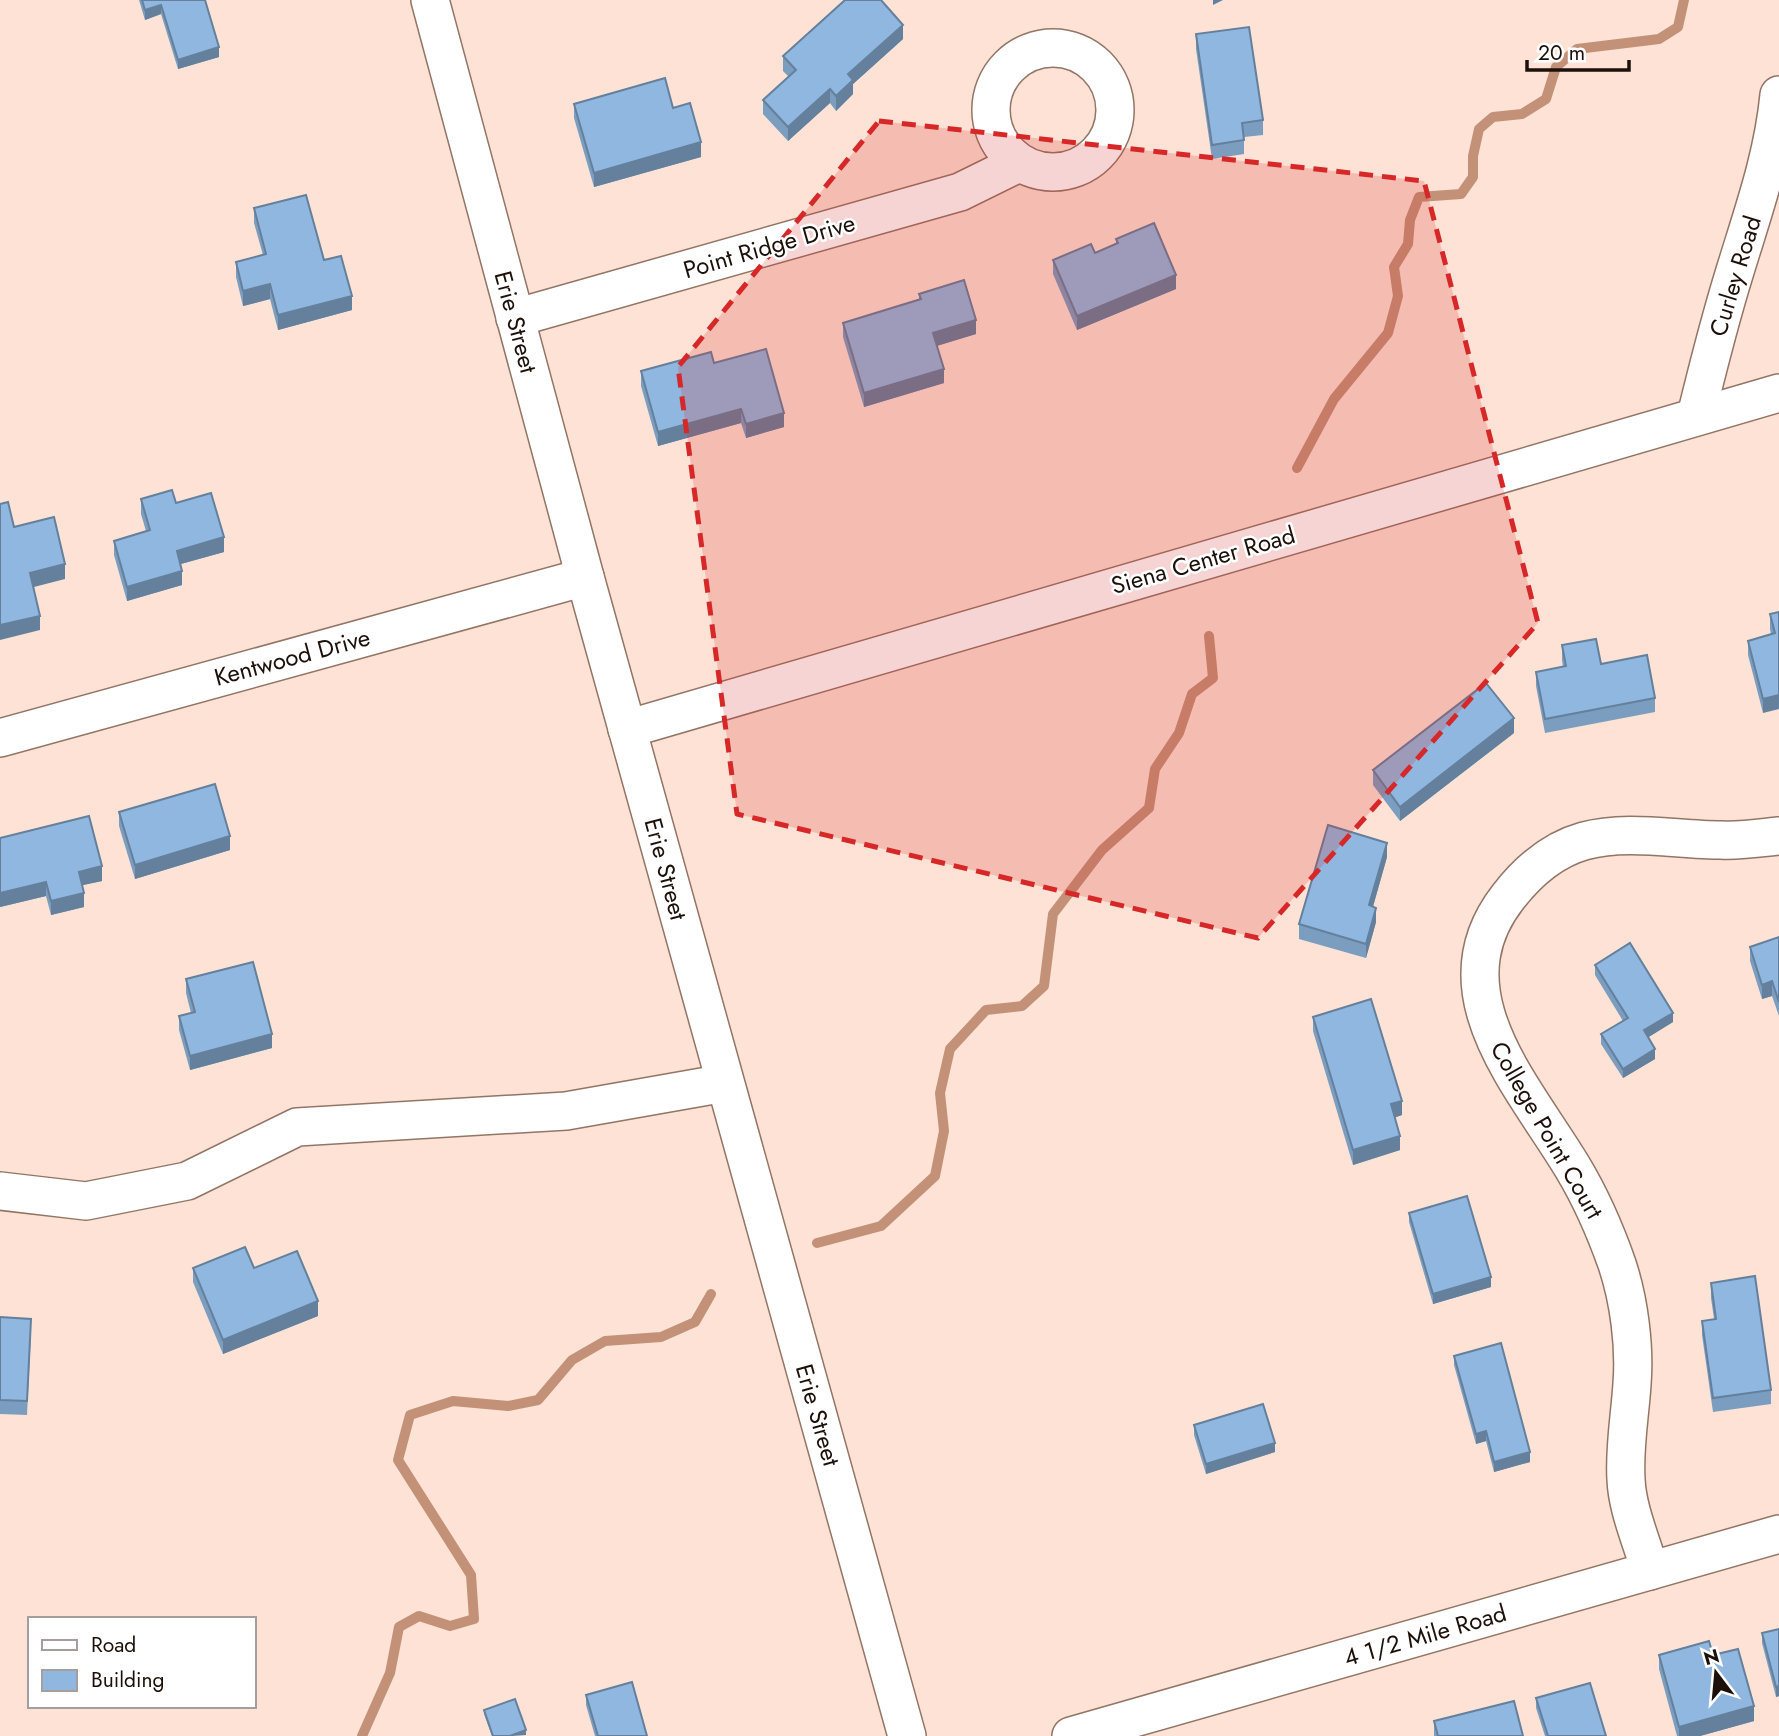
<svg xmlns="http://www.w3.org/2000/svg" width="1779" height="1736" viewBox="0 0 1779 1736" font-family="Jost,sans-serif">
  <rect width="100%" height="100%" fill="#fde2d5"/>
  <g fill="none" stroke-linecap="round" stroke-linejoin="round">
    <g stroke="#c39177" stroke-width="10">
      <polyline points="1297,468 1334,399 1388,333 1398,296 1394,267 1408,244 1410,220 1419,197 1461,194 1473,177 1473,156 1479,129 1493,117 1522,114 1546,99 1556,67 1577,49 1659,39 1678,27 1684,0"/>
      <polyline points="817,1243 881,1226 935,1176 944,1131 940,1093 950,1049 986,1010 1022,1006 1044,986 1053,914 1102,850 1149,808 1155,769 1179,733 1192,694 1213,678 1209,636"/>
      <polyline points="362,1736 390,1673 399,1627 419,1616 450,1626 474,1619 471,1575 398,1460 410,1415 453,1401 508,1406 538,1400 572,1360 605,1341 661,1337 695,1322 711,1294"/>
    </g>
    <defs>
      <g id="street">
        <polyline points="430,0 585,577 907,1736"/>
        <circle cx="1053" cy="110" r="62"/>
        <polyline points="515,318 960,192 1019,163"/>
        <path d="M1696,416C1708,367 1720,319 1735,271C1753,212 1773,157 1779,95"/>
        <polyline points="627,729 1779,393"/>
        <polyline points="0,738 585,577"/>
        <polyline points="0,1191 86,1201 187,1181 297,1127 566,1111 725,1083"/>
        <path d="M1650,1571C1642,1542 1627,1509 1626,1479C1624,1447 1630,1416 1632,1384C1635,1346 1629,1300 1617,1264C1605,1230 1591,1198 1573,1168C1524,1086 1434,992 1508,897C1528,871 1552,850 1584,841C1628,829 1676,840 1721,840C1740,841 1760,838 1779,836"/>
        <polyline points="1071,1736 1779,1534"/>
      </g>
    </defs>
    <use href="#street" stroke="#937566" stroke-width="40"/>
    <use href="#street" stroke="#fff" stroke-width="37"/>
  </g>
  <g fill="#7b9dc0">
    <polygon points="139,0 205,0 219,57 178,69 161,14 145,20"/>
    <polygon points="1196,34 1263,120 1263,135 1244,137 1244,154 1212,159 1196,49"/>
    <polygon points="903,39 853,84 853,94 836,111 830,103 788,141 763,114 763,100 789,77 783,71 783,56"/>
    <polygon points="574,104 673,108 701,157 594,187 574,118"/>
    <polygon points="254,208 352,310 278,330 270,299 243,306 236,277 236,262 263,255 254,223"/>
    <polygon points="1116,239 1176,289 1077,330 1053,274 1053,260 1095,253 1116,244"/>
    <polygon points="919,294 976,334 937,346 944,383 864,407 843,337 843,323 919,300"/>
    <polygon points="714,363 784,427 746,438 741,423 658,446 641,386 641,371"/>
    <polygon points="141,499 176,503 224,552 181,564 182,585 127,601 114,555 114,541 146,531 141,514"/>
    <polygon points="1779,612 1763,713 1748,655 1748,641 1771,634 1770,629 1770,614"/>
    <polygon points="1562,645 1601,664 1655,698 1655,712 1545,733 1536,686 1536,672 1563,667 1562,660"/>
    <polygon points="1514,733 1400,821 1373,785 1373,770"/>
    <polygon points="119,812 230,850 135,879 119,826"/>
    <polygon points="0,838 102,881 82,885 84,907 51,915 46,896 0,907"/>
    <polygon points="1387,857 1373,907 1376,922 1366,958 1299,939 1299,924"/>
    <polygon points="1779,937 1779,1016 1772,996 1762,999 1750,961 1750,947"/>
    <polygon points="1595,965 1673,1022 1648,1037 1655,1059 1623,1078 1601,1044 1601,1034 1623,1021 1595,975"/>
    <polygon points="186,979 272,1048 190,1070 179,1030 179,1016 191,1013 186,993"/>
    <polygon points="1313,1017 1402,1115 1395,1117 1400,1150 1353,1165 1313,1031"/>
    <polygon points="1409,1213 1491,1287 1433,1304 1409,1222"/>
    <polygon points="193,1268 254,1268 318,1316 223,1354 193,1282"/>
    <polygon points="1711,1283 1771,1390 1771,1404 1713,1412 1702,1335 1702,1321 1714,1319 1711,1298"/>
    <polygon points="0,1317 31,1333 27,1415 0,1414"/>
    <polygon points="1454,1356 1530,1462 1494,1472 1486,1441 1476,1444 1454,1365"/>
    <polygon points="1194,1425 1275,1452 1206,1474 1194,1435"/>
    <polygon points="1779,1629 1779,1696 1776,1697 1762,1643 1762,1633"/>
    <polygon points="1659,1655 1713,1655 1754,1721 1700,1736 1677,1736 1659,1669"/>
    <polygon points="586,1695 647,1736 595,1736 586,1705"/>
    <polygon points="1536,1698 1606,1736 1545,1736 1536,1708"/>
    <polygon points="484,1710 526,1735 492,1736 484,1714"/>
    <polygon points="1434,1721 1523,1736 1434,1736"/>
  </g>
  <g fill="#64809c">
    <polygon points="1213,0 1223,0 1213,5"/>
    <polygon points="161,5 161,14 145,20 145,10"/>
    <polygon points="903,25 903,39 853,84 853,94 836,111 836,96 848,74"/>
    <polygon points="219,47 219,57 178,69 178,60"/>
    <polygon points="830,89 830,103 788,141 788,127"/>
    <polygon points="701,142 701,157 594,187 594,173"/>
    <polygon points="1176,275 1176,289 1077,330 1077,316"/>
    <polygon points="270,284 270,299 243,306 243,291"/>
    <polygon points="352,296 352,310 278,330 278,315"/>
    <polygon points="976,320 976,334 933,347 933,333"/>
    <polygon points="944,369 944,383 864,407 864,393"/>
    <polygon points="741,409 741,423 658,446 658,432"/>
    <polygon points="784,413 784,427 746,438 746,424"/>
    <polygon points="224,537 224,552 177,565 177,551"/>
    <polygon points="65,564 65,579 30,588 30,573"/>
    <polygon points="182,571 182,585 127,601 127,587"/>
    <polygon points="40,616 40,630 0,640 0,625"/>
    <polygon points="1779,695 1779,709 1763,713 1763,699"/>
    <polygon points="1514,718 1514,733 1400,821 1400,807"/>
    <polygon points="230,836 230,850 135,879 135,865"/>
    <polygon points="1387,843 1387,857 1369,920 1369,905"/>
    <polygon points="102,866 102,881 79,886 79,872"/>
    <polygon points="46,882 46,896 0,907 0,893"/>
    <polygon points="84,893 84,907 51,915 51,901"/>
    <polygon points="1376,908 1376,922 1366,958 1366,944"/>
    <polygon points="1772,981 1772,996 1762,999 1762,985"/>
    <polygon points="1673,1013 1673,1022 1644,1040 1644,1030"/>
    <polygon points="272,1034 272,1048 190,1070 190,1056"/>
    <polygon points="1655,1049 1655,1059 1623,1078 1623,1069"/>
    <polygon points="1402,1101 1402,1115 1391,1119 1391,1104"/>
    <polygon points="1400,1136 1400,1150 1353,1165 1353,1150"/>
    <polygon points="1491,1277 1491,1287 1433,1304 1433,1294"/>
    <polygon points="318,1301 318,1316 223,1354 223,1340"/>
    <polygon points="1486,1431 1486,1441 1476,1444 1476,1434"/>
    <polygon points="1275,1443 1275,1452 1206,1474 1206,1464"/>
    <polygon points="1530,1452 1530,1462 1494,1472 1494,1462"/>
    <polygon points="1779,1686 1779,1696 1776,1697 1776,1687"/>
    <polygon points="1754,1706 1754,1721 1700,1736 1679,1736 1679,1727"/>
    <polygon points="526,1730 526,1735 510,1736"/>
  </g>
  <g fill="#8fb7df" stroke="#64809c" stroke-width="2">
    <polygon points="142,0 205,0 219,47 178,60 161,5 145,10"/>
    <polygon points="845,0 881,0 903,25 848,74 853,80 836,96 830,89 788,127 763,100 796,70 783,56"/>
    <polygon points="1249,27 1263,120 1242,123 1244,140 1212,145 1196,34"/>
    <polygon points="665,78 673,108 690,103 701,142 594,173 574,104"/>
    <polygon points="306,195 324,260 341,256 352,296 278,315 270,284 243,291 236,262 266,254 254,208"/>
    <polygon points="1154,223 1176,275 1077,316 1053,260 1091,244 1095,253 1118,243 1116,239"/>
    <polygon points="964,280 976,320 933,333 944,369 864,393 843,323 921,299 919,294"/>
    <polygon points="766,349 784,413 746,424 741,409 658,432 641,371 711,352 714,363"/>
    <polygon points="172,490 176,503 211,493 224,537 177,551 182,571 127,587 114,541 150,530 141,499"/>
    <polygon points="8,502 14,527 54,517 65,564 30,573 40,616 0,625 0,504"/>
    <polygon points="1779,612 1779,695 1763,699 1748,641 1775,633 1770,614"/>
    <polygon points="1596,639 1601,664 1647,655 1655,698 1545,719 1536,672 1566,666 1562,645"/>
    <polygon points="1486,683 1514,718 1400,807 1373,770"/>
    <polygon points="215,784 230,836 135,865 119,812"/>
    <polygon points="89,816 102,866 79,872 84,893 51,901 46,882 0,893 0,838"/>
    <polygon points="1328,825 1387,843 1369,905 1376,908 1366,944 1299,924"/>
    <polygon points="1779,937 1779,1002 1772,981 1762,985 1750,947"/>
    <polygon points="1630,943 1673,1013 1644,1030 1655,1049 1623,1069 1601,1034 1628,1018 1595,965"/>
    <polygon points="253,962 272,1034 190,1056 179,1016 195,1012 186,979"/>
    <polygon points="1371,999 1402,1101 1391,1104 1400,1136 1353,1150 1313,1017"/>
    <polygon points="1467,1196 1491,1277 1433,1294 1409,1213"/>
    <polygon points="245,1247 254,1268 297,1251 318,1301 223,1340 193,1268"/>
    <polygon points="1755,1276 1771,1390 1713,1398 1702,1321 1716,1319 1711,1283"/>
    <polygon points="0,1317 31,1319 27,1401 0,1400"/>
    <polygon points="1501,1343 1530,1452 1494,1462 1486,1431 1476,1434 1454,1356"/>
    <polygon points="1263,1404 1275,1443 1206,1464 1194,1425"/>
    <polygon points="1779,1629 1779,1686 1776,1687 1762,1633"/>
    <polygon points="1709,1641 1713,1655 1738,1649 1754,1706 1679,1727 1659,1655"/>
    <polygon points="632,1682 647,1736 598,1736 586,1695"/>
    <polygon points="1590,1683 1606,1736 1548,1736 1536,1698"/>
    <polygon points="515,1699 526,1730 510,1736 493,1736 484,1710"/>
    <polygon points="1514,1701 1523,1736 1438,1736 1434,1721"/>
  </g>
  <path fill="#d62828" fill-opacity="0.2" stroke="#d62828" stroke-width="5" stroke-dasharray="14 9" stroke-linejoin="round" d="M879,121L1424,181L1538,623L1258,938L737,814L678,367Z"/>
  <g text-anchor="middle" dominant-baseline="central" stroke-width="5" stroke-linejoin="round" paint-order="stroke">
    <g font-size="24" fill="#1b100a" stroke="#fff">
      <text transform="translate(769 246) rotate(-16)">Point Ridge Drive</text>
      <text transform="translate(1735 276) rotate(-73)">Curley Road</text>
      <text transform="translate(516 322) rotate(75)">Erie Street</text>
      <text transform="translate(1203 560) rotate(-16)">Siena Center Road</text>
      <text transform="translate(292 657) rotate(-15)">Kentwood Drive</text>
      <text transform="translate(666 869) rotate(75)">Erie Street</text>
      <text transform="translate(1547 1130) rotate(60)">College Point Court</text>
      <text transform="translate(818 1415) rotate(74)">Erie Street</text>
      <text transform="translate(1425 1635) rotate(-16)">4 1/2 Mile Road</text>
    </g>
  </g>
  <rect x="28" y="1617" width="228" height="91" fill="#ffffff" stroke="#a49f9d" stroke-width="2"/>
  <rect x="42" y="1640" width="35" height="10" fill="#ffffff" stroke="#a49f9d" stroke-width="2"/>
  <text x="91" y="1652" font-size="21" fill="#1b100a">Road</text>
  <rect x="42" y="1670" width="35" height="21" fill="#8fb7df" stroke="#a49f9d" stroke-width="2"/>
  <text x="91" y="1687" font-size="21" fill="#1b100a">Building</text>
  <g transform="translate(1716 1673) rotate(344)" stroke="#ffffff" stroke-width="5" paint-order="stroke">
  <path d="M0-5L12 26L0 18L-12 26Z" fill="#1b100a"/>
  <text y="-10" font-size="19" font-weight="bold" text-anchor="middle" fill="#1b100a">N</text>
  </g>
  <path d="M1527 60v10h102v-10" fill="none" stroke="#1b100a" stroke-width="3.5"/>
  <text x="1538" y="60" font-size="21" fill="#1b100a" stroke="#ffffff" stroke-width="5" paint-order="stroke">20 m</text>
</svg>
